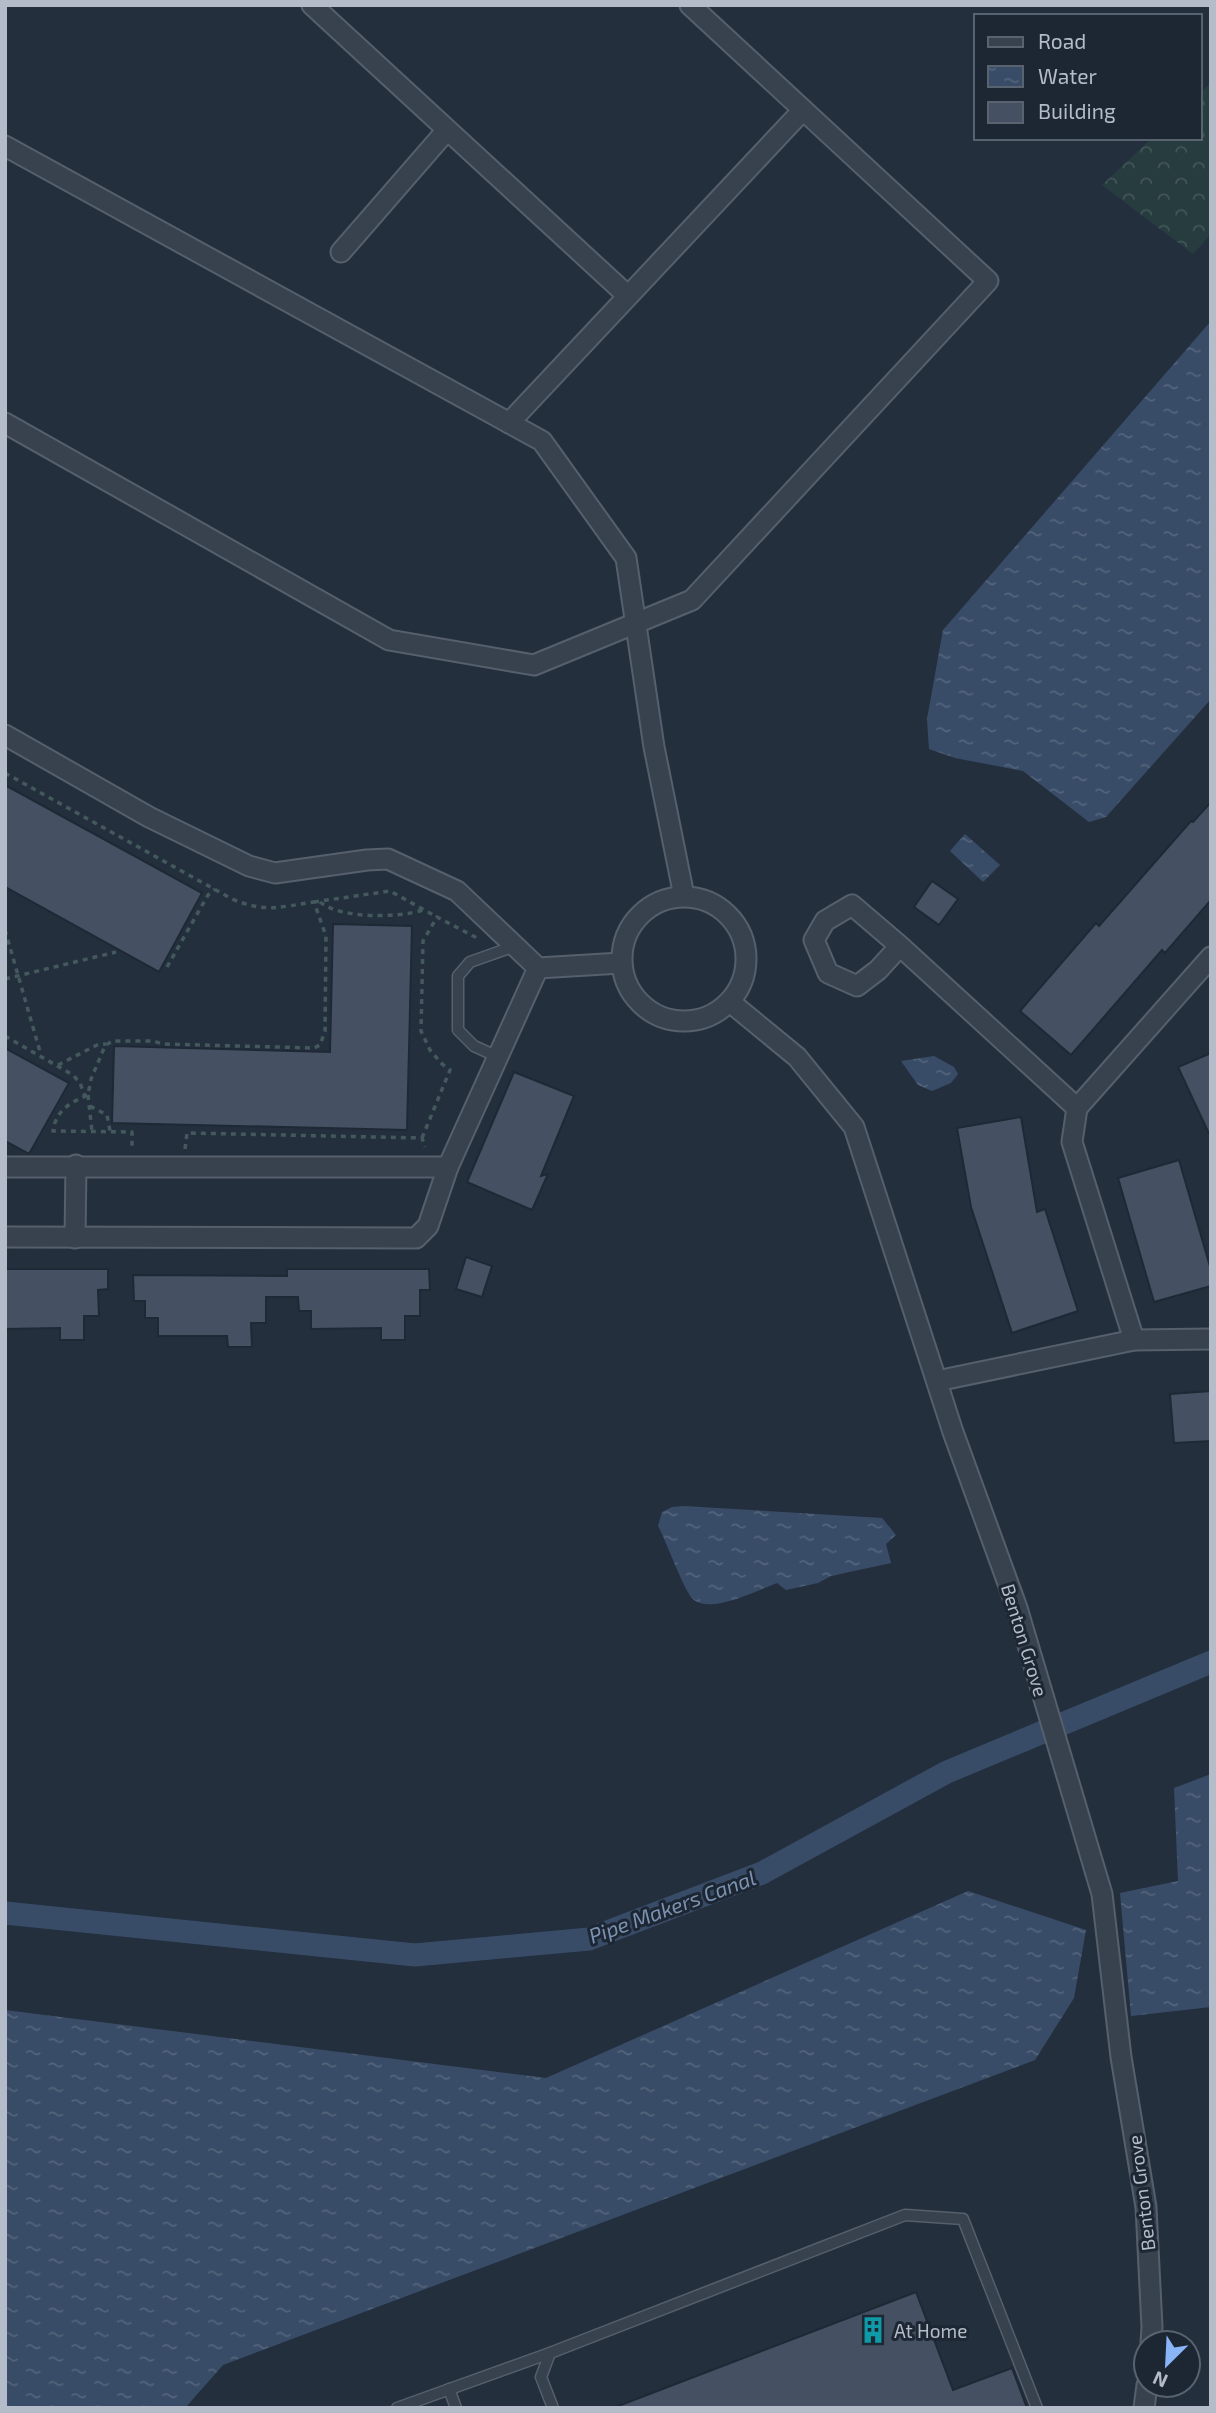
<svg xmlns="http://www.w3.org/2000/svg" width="1216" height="2413" viewBox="0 0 1216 2413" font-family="'Exo 2',sans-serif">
  <defs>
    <pattern id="forest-crowns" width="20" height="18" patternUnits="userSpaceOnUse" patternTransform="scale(1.75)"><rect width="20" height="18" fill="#263c3f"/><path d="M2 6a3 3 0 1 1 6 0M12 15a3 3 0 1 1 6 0" fill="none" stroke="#435659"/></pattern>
    <pattern id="water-ripples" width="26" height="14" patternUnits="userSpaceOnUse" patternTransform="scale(1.75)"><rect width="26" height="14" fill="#394c67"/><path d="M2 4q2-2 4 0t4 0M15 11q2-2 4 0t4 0" fill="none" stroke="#53647b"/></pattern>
  </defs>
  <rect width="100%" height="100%" fill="#242f3e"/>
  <polygon fill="url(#forest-crowns)" points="1211,83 1211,234 1193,254 1102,185 1152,138 1200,138 1200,93"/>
  <g fill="url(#water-ripples)">
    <polygon points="1211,321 1211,699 1106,817 1089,822 1023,771 955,758 929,749 927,719 943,630"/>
    <polygon points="965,834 1000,865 983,882 950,851"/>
    <polygon points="934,1056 954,1067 958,1074 951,1083 932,1091 918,1085 901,1061"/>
    <path d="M684,1506L882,1518L896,1535L886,1544L891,1563L831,1576L818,1583L786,1590L777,1583C757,1590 712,1614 694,1600C685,1594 666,1540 658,1526L662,1512L672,1507Z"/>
    <polygon points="1211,1774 1211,2007 1131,2016 1120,1893 1178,1881 1174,1788"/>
    <polygon points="968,1891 1086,1930 1074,1998 1035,2060 223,2365 185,2408 5,2408 5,2010 546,2078"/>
  </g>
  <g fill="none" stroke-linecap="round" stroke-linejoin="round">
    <polyline stroke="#394c67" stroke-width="23" points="5,1913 415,1955 589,1939 762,1873 947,1772 1211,1662"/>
  </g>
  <g fill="#455162" stroke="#1f2835" stroke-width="2">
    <polygon points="5,785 202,893 159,972 5,887"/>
    <polygon points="1211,802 1211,900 1165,953 1162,950 1071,1055 1020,1011 1096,923 1099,926 1191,821 1193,822"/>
    <polygon points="932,881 958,899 939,925 914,907"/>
    <polygon points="333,924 412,926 407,1130 112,1123 114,1046 330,1052"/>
    <polygon points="5,1048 69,1083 29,1154 5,1141"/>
    <polygon points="1211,1053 1211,1138 1178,1067"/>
    <polygon points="514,1072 574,1096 541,1176 548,1174 532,1210 467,1182"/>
    <polygon points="1021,1117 1037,1212 1045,1209 1078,1311 1012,1333 971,1207 957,1128"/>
    <polygon points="1179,1160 1211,1270 1211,1286 1154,1302 1118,1178"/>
    <polygon points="466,1257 492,1266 482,1297 456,1289"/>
    <polygon points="5,1269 108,1269 108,1289 98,1290 99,1316 84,1316 84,1340 60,1340 60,1328 5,1329"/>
    <polygon points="287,1269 429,1269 430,1290 420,1290 420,1316 405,1316 405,1340 381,1340 381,1328 311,1329 311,1311 299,1311 298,1297 266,1297 266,1323 251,1323 252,1347 228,1347 227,1336 158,1336 158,1318 145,1318 145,1301 134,1301 133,1275 287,1276"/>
    <polygon points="1211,1391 1211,1441 1174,1443 1170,1394"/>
    <polygon points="916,2292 953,2390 1012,2368 1027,2408 613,2408"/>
  </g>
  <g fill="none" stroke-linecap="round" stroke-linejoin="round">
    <defs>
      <g id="lane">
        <polyline points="498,1057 474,1046 458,1030 458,976 470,962 515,946"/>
        <polyline points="449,2389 456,2408"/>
        <polyline points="397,2408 550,2353"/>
        <polyline points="553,2408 541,2377 550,2353 905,2215 963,2219 1037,2408"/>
      </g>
      <g id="street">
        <polyline points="312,5 628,296"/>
        <polyline points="5,146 542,441 626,558 654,747 684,896"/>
        <polyline points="341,252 447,130"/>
        <polyline points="5,423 389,640 534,665 692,600 988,281 690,5"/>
        <polyline points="509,423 803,110"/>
        <polyline points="5,735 149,817 249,866 275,873 367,860 388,859 457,891 538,968 621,963"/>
        <circle cx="684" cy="959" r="62"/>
        <polyline points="900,946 878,970 857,986 828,973 814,940 825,921 852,905 900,946 1077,1108"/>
        <polyline points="730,1002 797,1057 854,1127 953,1432 1017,1608 1102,1894 1121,2057 1146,2207 1152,2327 1151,2343"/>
        <polyline points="5,1167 448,1167"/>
        <polyline points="5,1237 416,1238 428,1226 448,1167 538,968"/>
        <polyline points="75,1238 76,1165"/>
        <polyline points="1134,1340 1072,1142 1077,1108 1211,957"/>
        <polyline points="937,1381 1134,1340 1211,1339"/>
        <polyline points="1144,2408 1147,2385"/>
      </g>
    </defs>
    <use href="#lane" stroke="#565f6c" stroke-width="13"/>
    <use href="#street" stroke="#565f6c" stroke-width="23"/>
    <g stroke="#44595c" stroke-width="3.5" stroke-dasharray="5 5" stroke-linecap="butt">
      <path d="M5,773L232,899C265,913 279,907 314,902L326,936L325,1031L320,1045L314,1048L163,1044L153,1041H112L105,1046L91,1079L88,1095C71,1102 56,1110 53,1131L132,1132V1149"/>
      <polyline points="314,902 390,891 437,917"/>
      <path d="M320,902C341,919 398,918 423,910"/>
      <polyline points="5,930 41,1055"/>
      <polyline points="167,967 208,895 215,889"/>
      <polyline points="5,979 116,952"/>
      <polyline points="5,1036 73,1075 80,1083 85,1096"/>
      <polyline points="58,1065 97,1045 106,1044"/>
      <polyline points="88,1095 92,1131"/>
      <polyline points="90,1106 107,1115 110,1131"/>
      <polyline points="422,1138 450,1070 441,1063 430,1050 421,1031 423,941 437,917 477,938"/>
      <polyline points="185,1149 187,1133 422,1138 425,1147"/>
    </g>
    <use href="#lane" stroke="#38414e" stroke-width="10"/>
    <use href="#street" stroke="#38414e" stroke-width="19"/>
  </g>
  <defs>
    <symbol id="building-bare" viewBox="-9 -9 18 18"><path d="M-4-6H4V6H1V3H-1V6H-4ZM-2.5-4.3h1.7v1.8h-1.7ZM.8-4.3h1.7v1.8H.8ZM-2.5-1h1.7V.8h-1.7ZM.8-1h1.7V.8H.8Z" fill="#0f9aa8" stroke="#1d2633" stroke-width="2.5" paint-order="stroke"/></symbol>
  </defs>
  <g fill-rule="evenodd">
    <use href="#building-bare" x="854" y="2311" width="38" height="38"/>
  </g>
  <g text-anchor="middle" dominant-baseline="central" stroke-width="6" stroke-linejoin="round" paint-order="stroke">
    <g font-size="19" fill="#b4bcc9" stroke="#1d2633">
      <text transform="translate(1025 1640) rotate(73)">Benton Grove</text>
      <text transform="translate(1141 2193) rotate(-97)">Benton Grove</text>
    </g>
    <g font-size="19" fill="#b4bcc9" stroke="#1d2633" text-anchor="start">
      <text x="894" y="2330">At Home</text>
    </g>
    <g font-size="21" font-style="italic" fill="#7c92b1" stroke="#1d2633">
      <text transform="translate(672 1906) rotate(-20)">Pipe Makers Canal</text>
    </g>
  </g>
  <rect width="1216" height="2413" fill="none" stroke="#b4bcc9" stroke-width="14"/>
  <rect x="974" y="14" width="228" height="126" fill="#1d2633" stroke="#59626f" stroke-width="2"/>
  <rect x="988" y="37" width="35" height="10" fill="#38414e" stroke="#59626f" stroke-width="2"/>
  <text x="1038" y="49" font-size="21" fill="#b4bcc9">Road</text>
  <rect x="988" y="66" width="35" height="21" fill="url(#water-ripples)" stroke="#59626f" stroke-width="2"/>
  <text x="1038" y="84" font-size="21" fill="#b4bcc9">Water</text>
  <rect x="988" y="102" width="35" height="21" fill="#455162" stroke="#59626f" stroke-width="2"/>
  <text x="1038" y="119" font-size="21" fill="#b4bcc9">Building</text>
  <g transform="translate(1167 2364) rotate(204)"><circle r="33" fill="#1d2633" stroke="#59626f" stroke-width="2"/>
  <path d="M0-5L12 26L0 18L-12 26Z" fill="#8ab4f8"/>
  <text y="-10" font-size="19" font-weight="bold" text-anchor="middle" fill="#b4bcc9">N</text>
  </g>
</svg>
